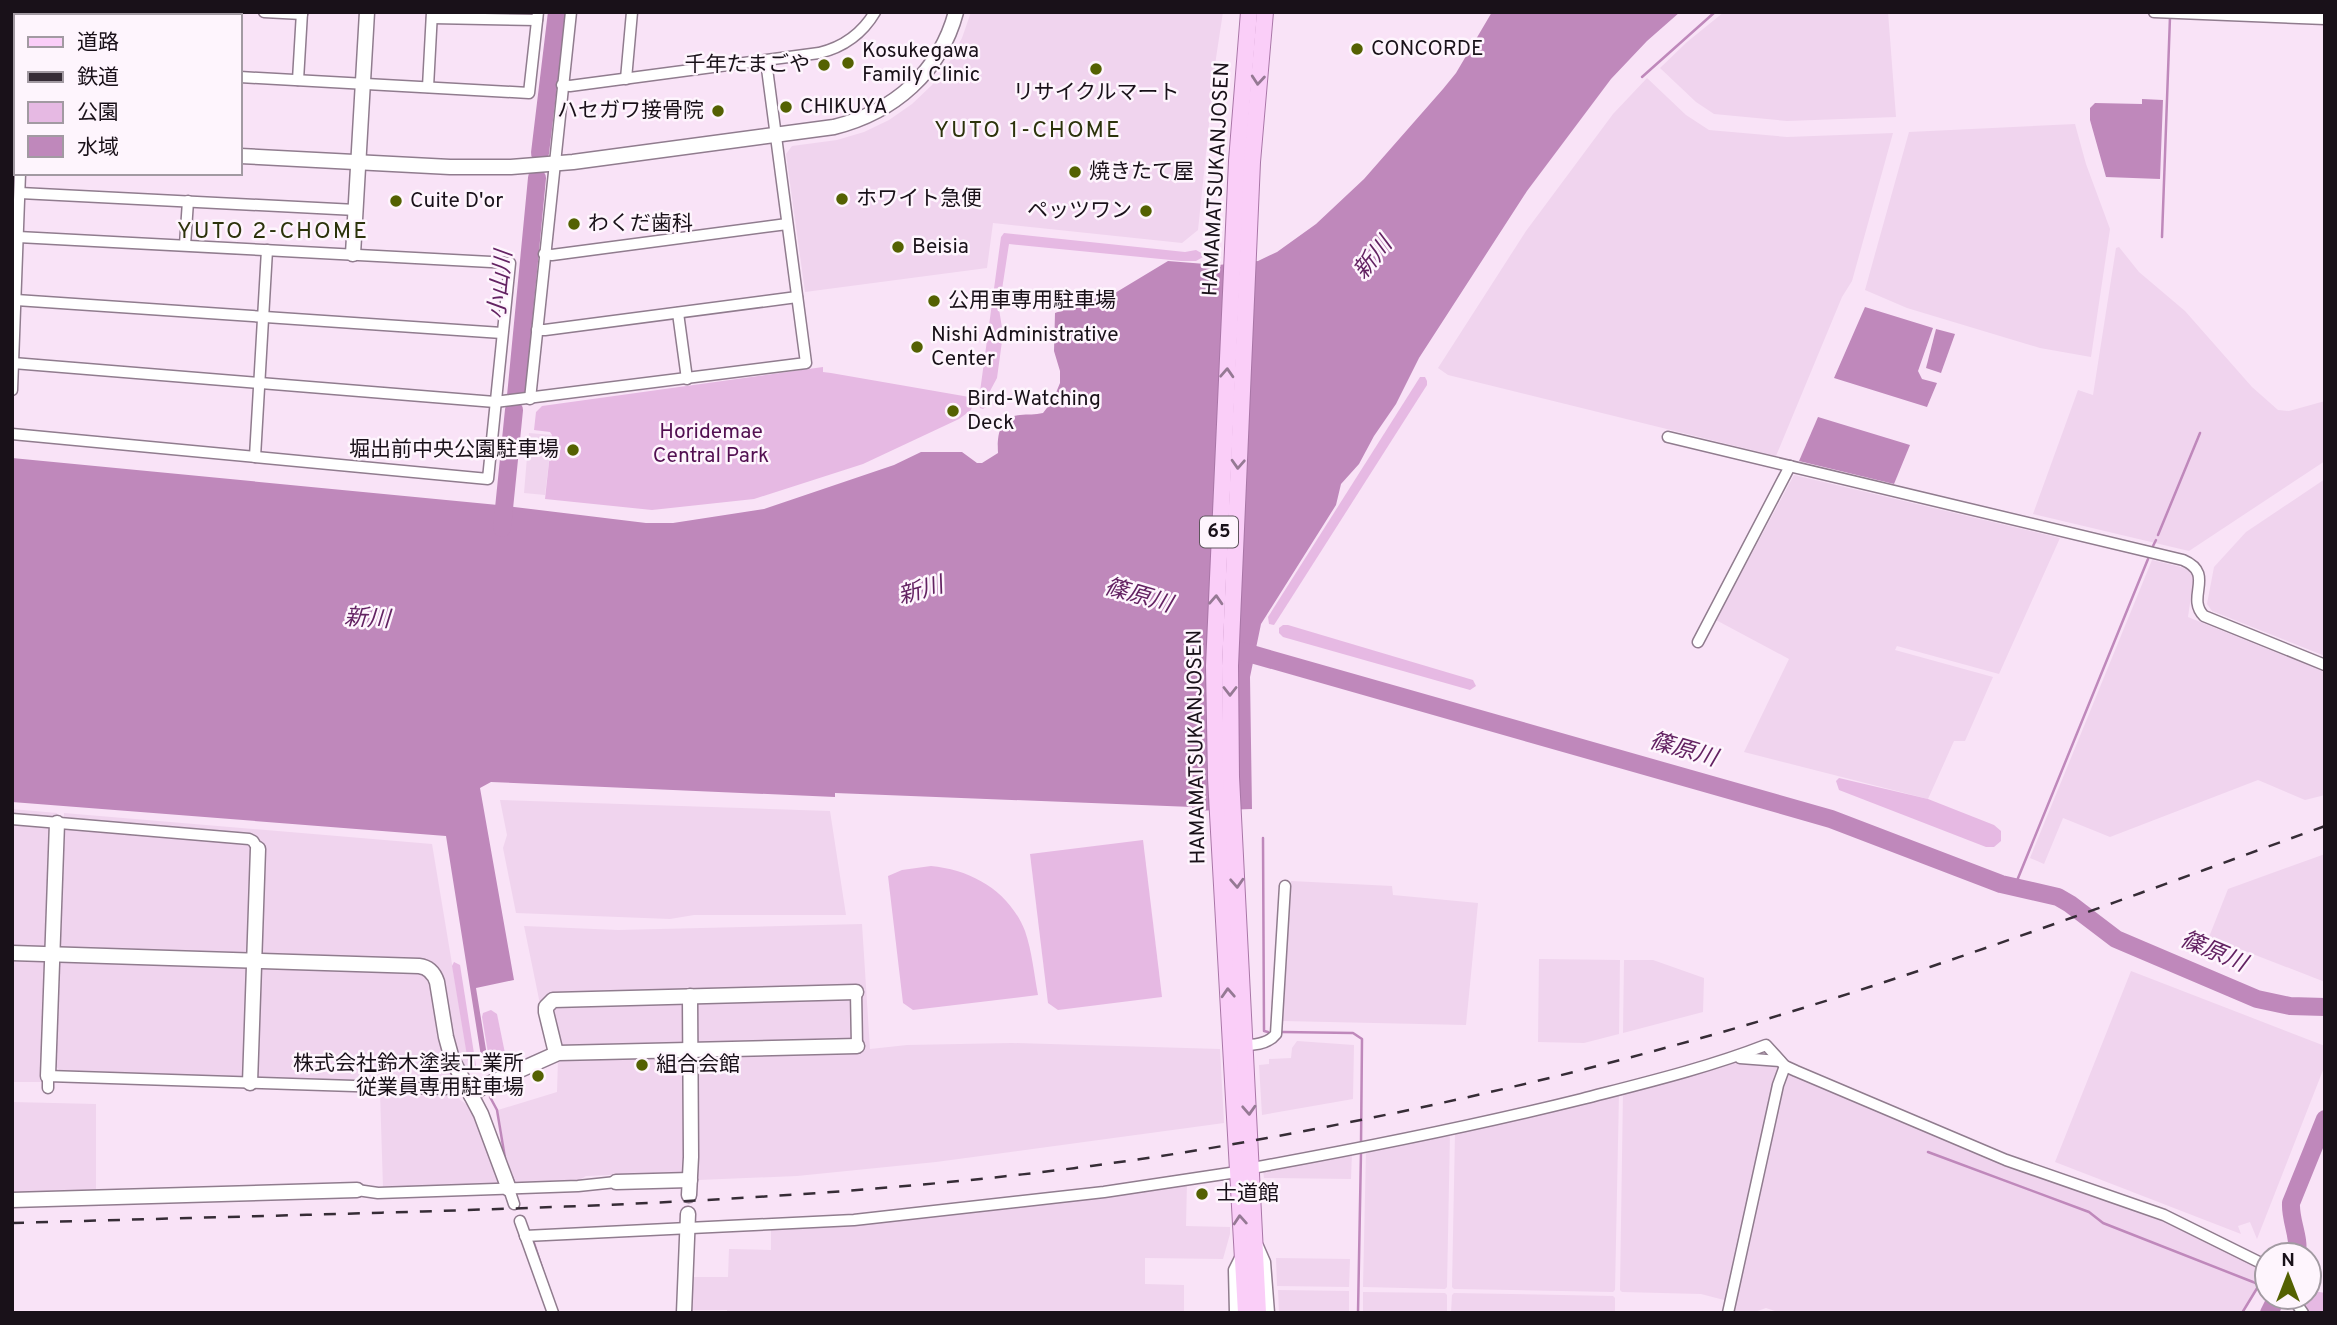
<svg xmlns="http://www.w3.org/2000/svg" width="2337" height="1325" viewBox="0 0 2337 1325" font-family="Overpass,'Noto Sans JP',sans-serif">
  <rect width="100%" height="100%" fill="#f9e3f7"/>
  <g fill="#f0d4ee">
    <polygon points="971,12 1223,12 1216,58 1198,230 1182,243 993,223 987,268 805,292 786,154 792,146 837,140 864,132 889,120 912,104 932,85 949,63 962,38"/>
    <polygon points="1724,12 1888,12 1896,117 1787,121 1714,114 1696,102 1660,68 1687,42"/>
    <polygon points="1647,78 1686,115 1709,130 1787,137 1893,133 1852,281 1842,297 1776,456 1448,375 1438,368 1526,231 1613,114"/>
    <polygon points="2075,124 2086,164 2110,229 2091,357 2040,348 1907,308 1865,290 1909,132"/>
    <polygon points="2119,247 2139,272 2185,311 2252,387 2278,410 2289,411 2325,401 2325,461 2189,551 2033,514 2078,390 2093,395 2116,248"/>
    <polygon points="529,433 552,435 545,495 524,493"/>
    <polygon points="1794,475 2060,538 1999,674 1897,646 1895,650 1993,677 1965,741 1954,741 1928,799 1744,752 1789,659 1716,620"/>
    <polygon points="2325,479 2325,656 2212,611 2207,604 2214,567 2246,532"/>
    <polygon points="2152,560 2181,567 2188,570 2192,575 2193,582 2188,617 2325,672 2325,795 2305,800 2258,780 2110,837 2063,818 2044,864 2030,858"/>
    <polygon points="500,800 830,811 846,915 694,915 670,919 516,913 503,848 507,835"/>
    <polygon points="12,809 57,813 56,819 50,819 42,1082 12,1082"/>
    <polygon points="64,813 432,844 470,1072 450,1085 62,1072 55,1066"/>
    <polygon points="2325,854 2325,982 2209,937 2228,889"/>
    <polygon points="1291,881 1392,886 1393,895 1478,903 1466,1025 1283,1021"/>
    <polygon points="862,924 870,1049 907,1045 1012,1043 1220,1049 1224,1123 936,1162 797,1176 698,1180 685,1170 683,1172 586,1176 578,1181 516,1183 506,1158 498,1110 557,1092 558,1059 548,1043 524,926 618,930"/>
    <polygon points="1539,959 1620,960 1619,1034 1584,1043 1538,1042"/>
    <polygon points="1624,960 1653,960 1704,978 1703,1012 1623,1033"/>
    <polygon points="2131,971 2325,1046 2325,1065 2257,1239 2250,1222 2238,1226 2241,1234 2055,1162"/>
    <polygon points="1297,1041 1354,1045 1353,1099 1262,1115 1259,1065 1269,1064 1269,1059 1291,1058 1292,1048"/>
    <polygon points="1734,1061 1779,1066 1728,1301 1701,1294 1622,1292 1620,1290 1623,1091"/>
    <polygon points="1785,1072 2163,1218 2267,1269 2241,1313 1781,1313 1766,1308 1752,1313 1731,1313"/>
    <polygon points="380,1091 452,1094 473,1109 500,1179 497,1184 383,1188"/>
    <polygon points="1619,1093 1615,1290 1613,1292 1454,1289 1452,1287 1455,1132"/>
    <polygon points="12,1102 96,1104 96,1191 12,1194"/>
    <polygon points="1450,1132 1447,1287 1445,1289 1363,1287 1366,1150"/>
    <polygon points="1352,1152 1351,1179 1264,1178 1263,1169"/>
    <polygon points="1187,1182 1186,1226 1230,1227 1230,1234 1223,1259 1145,1258 1145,1284 1184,1285 1184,1313 727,1313 727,1310 690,1310 691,1277 728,1277 729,1249 771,1250 771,1227"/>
    <polygon points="1276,1258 1350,1259 1349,1287 1277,1286"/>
    <polygon points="1278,1290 1349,1291 1349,1313 1279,1313"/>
    <polygon points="1363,1292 1445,1293 1447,1295 1447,1313 1363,1313"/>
    <polygon points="1454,1293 1613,1296 1615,1298 1615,1313 1451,1313 1452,1295"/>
  </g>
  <g fill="#e6b9e3">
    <polygon points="1004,233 1185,252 1196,250 1203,254 1203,257 1196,261 1181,261 1009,244 999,309 1003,334 997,378 990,391 986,407 983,409 980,408 979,399 1001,237"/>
    <polygon points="823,367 823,372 831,373 975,398 971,410 959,419 863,464 754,499 652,510 545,499 552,435 550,432 534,430 536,412 542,406"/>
    <polygon points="1420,377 1425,377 1427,381 1427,385 1276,622 1274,625 1269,624 1268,617"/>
    <polygon points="1283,625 1288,625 1473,680 1476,686 1470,690 1283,637 1279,633 1279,628"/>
    <polygon points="1839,778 1928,799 1994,825 2001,831 2001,841 1994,847 1986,847 1839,790 1836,781"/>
    <polygon points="1143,840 1162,997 1058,1010 1048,1003 1030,854"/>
    <path d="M931,866C972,870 1009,891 1025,931C1032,951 1034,974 1038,995L913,1010L903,1003L888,876L902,870Z"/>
    <polygon points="454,962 460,965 476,1066 473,1071 469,1068 452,966"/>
    <path d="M491,1010L497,1014L507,1063L504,1070C498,1072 493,1071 490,1065L482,1017L483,1013Z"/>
    <path d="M2314,1291L2325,1293V1311C2314,1317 2302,1310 2307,1297Z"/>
  </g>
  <g fill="#bf88bb">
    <path d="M1492,12H1680L1647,41L1611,79L1527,191L1419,358L1396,404L1374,436L1359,464L1341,484L1336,505L1261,624L1250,677L1252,809L1193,811L1192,807L835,793V797L491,782L480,788L514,980L476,988L489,1068L483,1069L446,836L12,802V458L498,505L646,523H673L764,509L894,465L921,452H962L977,463H982L998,453C997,436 999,416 1020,415C1028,414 1035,415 1043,413L1053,400L1060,383V371L1054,351L1055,313L1093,299L1110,296L1168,261L1218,265L1258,261L1277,252L1316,224L1364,179L1443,89L1456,73Z"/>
    <polygon points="2142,99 2163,100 2160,179 2106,177 2090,120 2090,108 2095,103 2142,104"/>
    <polygon points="1865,307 1933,328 1918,371 1922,379 1937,383 1927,407 1834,378"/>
    <polygon points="1936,329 1955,334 1941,373 1926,368"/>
    <polygon points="1818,417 1910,445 1894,484 1799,461"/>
  </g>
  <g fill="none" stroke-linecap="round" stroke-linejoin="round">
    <g stroke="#bf88bb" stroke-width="2.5">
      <polyline points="1642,77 1715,12"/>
      <polyline points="2162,237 2170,17"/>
      <polyline points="2158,535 2200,433"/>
      <polyline points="2152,548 2156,540"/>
      <polyline points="1263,838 1264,1031 1268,1032"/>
      <polyline points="2014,888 2148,559"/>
      <polyline points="1282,1032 1353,1033 1362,1039 1361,1145"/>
      <polyline points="490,1097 497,1110 505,1158"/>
      <polyline points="1928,1152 2089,1212 2103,1223 2253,1282 2259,1285 2242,1313"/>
      <polyline points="512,1177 514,1182"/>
      <polyline points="533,1240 545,1277"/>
      <polyline points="1358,1313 1361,1152"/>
    </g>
    <g stroke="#bf88bb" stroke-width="18">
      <polyline points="540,153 557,12"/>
      <polyline points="516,396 537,178"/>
      <polyline points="502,528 514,410"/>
      <polyline points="1234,649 1831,819 2001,884 2058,897 2070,904 2116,939 2257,999 2290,1006 2325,1007"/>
      <path d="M2297,1255C2300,1237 2290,1221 2291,1203L2325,1119"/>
      <polyline points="2269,1313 2277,1297"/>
    </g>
    <defs>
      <g id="street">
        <polyline points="264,12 302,14"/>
        <polyline points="2154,12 2325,19"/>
        <polyline points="131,16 131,12"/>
        <polyline points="432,18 537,20"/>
        <polyline points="12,65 16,65"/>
        <polyline points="240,77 529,93 538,12"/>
        <polyline points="626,79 632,12"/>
        <polyline points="298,80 302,12"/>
        <path d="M562,85L570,86L819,53C844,47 862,34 875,12"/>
        <polyline points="428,87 432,12"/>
        <polyline points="20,193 356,210"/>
        <polyline points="185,245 188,201"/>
        <polyline points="544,254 552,255 787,224"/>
        <polyline points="16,300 502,333"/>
        <polyline points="678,313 687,379"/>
        <polyline points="537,330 545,330 797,297"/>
        <polyline points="13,363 495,402 806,363 766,61"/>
        <polyline points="12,390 20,173"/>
        <polyline points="530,399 571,12"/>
        <polyline points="12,434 488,479 510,263 18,237"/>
        <path d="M1668,437L2183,560C2216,574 2185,597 2204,616L2325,665"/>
        <polyline points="255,457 267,250"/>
        <polyline points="1698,642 1790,466"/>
        <polyline points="12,819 249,839 253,841 258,849"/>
        <polyline points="856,992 857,1046"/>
        <path d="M1246,1045C1256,1045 1269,1043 1276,1034L1285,886"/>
        <polyline points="1740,1058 1780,1061"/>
        <polyline points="48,1088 48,1076 446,1089 463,1082"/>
        <path d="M1252,1168C1363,1148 1473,1126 1582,1099C1644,1083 1707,1068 1766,1045L1785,1066L1796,1071L2006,1160L2164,1215L2267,1266"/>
        <polyline points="509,1189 514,1204"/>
        <polyline points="357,1190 378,1193 578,1186 616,1182"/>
        <polyline points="520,1221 553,1313"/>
        <polyline points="525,1236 854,1220 1104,1192 1237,1172"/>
        <polyline points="1258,1246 1265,1262 1269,1313"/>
        <polyline points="2292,1297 2303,1313"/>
        <polyline points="1235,1313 1234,1270 1242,1254"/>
        <polyline points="1728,1313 1778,1085 1785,1066"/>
      </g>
      <g id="secondary">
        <polyline points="12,144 16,144"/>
        <path d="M240,156L450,167H511L573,162L834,127C894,112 940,72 956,12"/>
        <polyline points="353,254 367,12"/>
        <path d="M12,953L419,966C428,967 434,973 437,982L446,1037L452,1059L481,1114L509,1189"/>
        <polyline points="556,1053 546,1012 546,1007 553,1000 856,992"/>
        <polyline points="48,1076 57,823"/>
        <polyline points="250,1083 258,849"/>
        <polyline points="471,1095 484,1086 558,1053 857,1046"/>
        <polyline points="616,1182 690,1180"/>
        <polyline points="689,1195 691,1157 690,996"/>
        <polyline points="12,1200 357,1190"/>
        <polyline points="684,1313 688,1214"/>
      </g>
      <g id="primary">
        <polyline points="1246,1313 1216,778 1214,666 1237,161 1249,12"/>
        <polyline points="1258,1313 1231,777 1230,666 1252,162 1265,12"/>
      </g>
    </defs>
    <use href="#street" stroke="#907c8e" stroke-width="13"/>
    <use href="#secondary" stroke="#907c8e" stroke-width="17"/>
    <use href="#primary" stroke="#a976a7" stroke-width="18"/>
    <use href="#street" stroke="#fff" stroke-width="10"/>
    <use href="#secondary" stroke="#fff" stroke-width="14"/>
    <use href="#primary" stroke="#facef8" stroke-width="16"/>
    <path stroke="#362c36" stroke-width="2.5" stroke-dasharray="12 12" stroke-linecap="butt" d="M12,1223C210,1217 408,1213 606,1205C827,1195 1049,1179 1267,1138C1403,1113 1539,1083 1672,1046C1894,986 2109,904 2325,826"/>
  </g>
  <defs><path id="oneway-chevron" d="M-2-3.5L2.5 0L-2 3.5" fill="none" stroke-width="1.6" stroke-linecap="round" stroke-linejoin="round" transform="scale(1.75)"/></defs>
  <g stroke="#957994">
    <use href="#oneway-chevron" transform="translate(1258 80) rotate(95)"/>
    <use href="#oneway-chevron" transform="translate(1227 373) rotate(-87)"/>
    <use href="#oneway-chevron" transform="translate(1238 464) rotate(93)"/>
    <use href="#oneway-chevron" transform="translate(1216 600) rotate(-87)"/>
    <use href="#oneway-chevron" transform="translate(1230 691) rotate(90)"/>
    <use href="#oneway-chevron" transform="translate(1237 883) rotate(87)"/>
    <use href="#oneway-chevron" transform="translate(1228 993) rotate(-93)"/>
    <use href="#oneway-chevron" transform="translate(1249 1110) rotate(87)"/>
    <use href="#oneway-chevron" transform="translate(1240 1220) rotate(-94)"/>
  </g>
  <g fill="#546102" stroke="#fef5fd" stroke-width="2.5">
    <circle cx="1357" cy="49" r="7"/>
    <circle cx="848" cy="63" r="7"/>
    <circle cx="824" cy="65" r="7"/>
    <circle cx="1096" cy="69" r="7"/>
    <circle cx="786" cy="107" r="7"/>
    <circle cx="718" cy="111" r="7"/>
    <circle cx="1075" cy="172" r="7"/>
    <circle cx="842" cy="199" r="7"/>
    <circle cx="396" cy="201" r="7"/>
    <circle cx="1146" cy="211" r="7"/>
    <circle cx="574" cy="224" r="7"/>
    <circle cx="898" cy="247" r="7"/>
    <circle cx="934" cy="301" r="7"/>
    <circle cx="917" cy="347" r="7"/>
    <circle cx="953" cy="411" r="7"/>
    <circle cx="573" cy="450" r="7"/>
    <circle cx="642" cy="1065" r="7"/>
    <circle cx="538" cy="1076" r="7"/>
    <circle cx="1202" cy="1194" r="7"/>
  </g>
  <g text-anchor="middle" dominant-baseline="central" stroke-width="5" stroke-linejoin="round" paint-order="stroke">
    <rect fill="#fef5fd" stroke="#5e555d" stroke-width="2" x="1200" y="516.5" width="38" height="31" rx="5"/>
    <g font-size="19" font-weight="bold" fill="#191119">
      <text x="1219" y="532">65</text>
    </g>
    <g font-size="21" fill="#191119" stroke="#fef5fd" text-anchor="start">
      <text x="1371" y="49">CONCORDE</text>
      <text x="862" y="51">Kosukegawa<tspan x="862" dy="24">Family Clinic</tspan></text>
      <text x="810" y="65" text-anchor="end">千年たまごや</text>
      <text x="1096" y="93" text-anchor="middle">リサイクルマート</text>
      <text x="800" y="107">CHIKUYA</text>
      <text x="704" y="111" text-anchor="end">ハセガワ接骨院</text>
      <text x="1089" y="172">焼きたて屋</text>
      <text x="856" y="199">ホワイト急便</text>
      <text x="410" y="201">Cuite D'or</text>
      <text x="1132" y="211" text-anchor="end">ペッツワン</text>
      <text x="588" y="224">わくだ歯科</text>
      <text x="912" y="247">Beisia</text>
      <text x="948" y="301">公用車専用駐車場</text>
      <text x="931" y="335">Nishi Administrative<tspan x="931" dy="24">Center</tspan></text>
      <text x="967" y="399">Bird-Watching<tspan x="967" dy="24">Deck</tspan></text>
      <text x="559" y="450" text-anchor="end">堀出前中央公園駐車場</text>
      <text x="524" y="1064" text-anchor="end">株式会社鈴木塗装工業所<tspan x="524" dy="24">従業員専用駐車場</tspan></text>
      <text x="656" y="1065">組合会館</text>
      <text x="1216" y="1194">士道館</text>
    </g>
    <g font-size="21" fill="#191119" stroke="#fef5fd">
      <text transform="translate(1217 179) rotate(-87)">HAMAMATSUKANJOSEN</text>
      <text transform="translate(1197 747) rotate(-91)">HAMAMATSUKANJOSEN</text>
    </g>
    <g font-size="21" fill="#520f51" stroke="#fef5fd">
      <text x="711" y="432">Horidemae<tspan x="711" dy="24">Central Park</tspan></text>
    </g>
    <g font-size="23" letter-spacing="2" fill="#2c330b" stroke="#fef5fd">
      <text x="1028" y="131">YUTO 1-CHOME</text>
      <text x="273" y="232">YUTO 2-CHOME</text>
    </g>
    <g font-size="23" font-style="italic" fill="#632262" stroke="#fef5fd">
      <text transform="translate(1374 259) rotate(-51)">新川</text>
      <text transform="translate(502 285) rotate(-84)">小山川</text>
      <text transform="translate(921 592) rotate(-16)">新川</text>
      <text transform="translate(1138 597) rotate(16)">篠原川</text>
      <text transform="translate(367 620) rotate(3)">新川</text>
      <text transform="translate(1683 751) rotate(16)">篠原川</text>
      <text transform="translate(2213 953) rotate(23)">篠原川</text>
    </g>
  </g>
  <rect width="2337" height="1325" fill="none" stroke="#191119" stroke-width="28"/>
  <rect x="14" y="14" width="228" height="161" fill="#fef5fd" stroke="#a29aa2" stroke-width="2"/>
  <rect x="28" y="37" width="35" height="10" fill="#facef8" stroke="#a29aa2" stroke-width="2"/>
  <text x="77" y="49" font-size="21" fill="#191119">道路</text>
  <rect x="28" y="72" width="35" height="10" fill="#362c36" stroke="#a29aa2" stroke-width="2"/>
  <text x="77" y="84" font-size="21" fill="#191119">鉄道</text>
  <rect x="28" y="102" width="35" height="21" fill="#e6b9e3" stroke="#a29aa2" stroke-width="2"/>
  <text x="77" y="119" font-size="21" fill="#191119">公園</text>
  <rect x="28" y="136" width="35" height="21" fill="#bf88bb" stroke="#a29aa2" stroke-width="2"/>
  <text x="77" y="154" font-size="21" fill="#191119">水域</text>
  <g transform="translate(2288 1276)"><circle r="33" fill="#fef5fd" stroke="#a29aa2" stroke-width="2"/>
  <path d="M0-5L12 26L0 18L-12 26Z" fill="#546102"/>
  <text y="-10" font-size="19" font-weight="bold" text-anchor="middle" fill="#191119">N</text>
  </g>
</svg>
